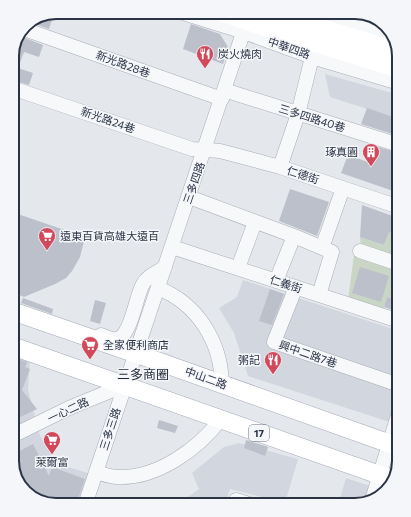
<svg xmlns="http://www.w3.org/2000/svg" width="411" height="517" viewBox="0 0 411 517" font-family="Commissioner,'Noto Sans TC',sans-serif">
<rect width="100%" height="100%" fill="#e4e7ec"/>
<path fill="#d2d6de" d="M325,74L399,95V119L330,97Z
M243,280L399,331V425L248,376L234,333L219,308L237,297Z
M12,355L30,360L28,389L40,436L58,464L91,474L81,505H54L19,485L12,461Z
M239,443L298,459L285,503L230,489L225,505H177L199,489L192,473L224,447Z
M346,478L385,491L379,498L355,505H338Z"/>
<path fill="#c9d6c5" d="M383,230L399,235V258L361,246L360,237L384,245L388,235Z
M354,255L397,269L393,281L399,283V295L397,300L387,297L383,310L348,300Z"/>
<path fill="#bbc0ca" d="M54,13L49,29L30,22Z
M191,24L220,34L228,47L223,64L183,49Z
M20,36L43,45L39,57L24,52L18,68L33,73L29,85L12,80V53Z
M367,108L399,119V136L361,124Z
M374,146L399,153V193L341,173L348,155L368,162Z
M290,189L329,202L317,236L279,221Z
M362,205L398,218L397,220L399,221V235L389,232L384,245L360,237Z
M12,212L85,237L80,257L72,271L66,278L55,284L24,297L12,292Z
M360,267L389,276L381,302L352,293Z
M270,289L284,294L272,325L259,321Z
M387,297L399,301V312L384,307Z
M23,298L53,309L52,314L21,303Z
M95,300L106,303L100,324L90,321Z
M12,357L27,362L25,367L30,369L22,390L37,409L12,421Z
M159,420L178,426L175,433L157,428Z
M246,440L268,447L265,456L244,448Z
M33,444L49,476L52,467L85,479L76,505H54L19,485L12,461V455Z"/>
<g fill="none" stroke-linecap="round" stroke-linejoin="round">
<defs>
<path id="minor" d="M180,12L244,32L312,57L399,83
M317,12L392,33
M24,29L222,99
M12,88L192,149L220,151L280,167L399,207
M224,90L399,145
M280,167L298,114L312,57
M189,197L294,236L332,252L319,295
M172,247L399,321
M322,248L343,188
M360,251L399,264
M238,268L255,222
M276,281L294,236
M296,287L274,342L399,385
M158,288C198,304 221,342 222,384
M101,335C105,336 111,340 116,339C131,338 136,295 143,284C147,276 158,272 165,267
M12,436L69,408L125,385
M96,472C103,474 110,477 117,477C157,479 198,449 221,419
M372,500L399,412
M85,505L250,12
M234,505L236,500L252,505"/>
<path id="major" d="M221,12L274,30L399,69
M268,12L398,51
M12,311L157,361L399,447
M12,346L394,480"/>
</defs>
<use href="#minor" stroke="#a9aeb7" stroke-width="15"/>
<use href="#major" stroke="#a3abb8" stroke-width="19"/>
<use href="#minor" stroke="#f7f8fa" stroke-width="14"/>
<use href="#major" stroke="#fff" stroke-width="18"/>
</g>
<defs>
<symbol id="restaurant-pin" viewBox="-11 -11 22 30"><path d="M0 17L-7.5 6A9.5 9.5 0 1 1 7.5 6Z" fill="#d1495b" stroke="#f4f6f9"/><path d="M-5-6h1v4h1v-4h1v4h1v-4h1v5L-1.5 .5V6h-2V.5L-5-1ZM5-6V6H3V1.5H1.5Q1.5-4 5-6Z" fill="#fff"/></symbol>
<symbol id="building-pin" viewBox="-11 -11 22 30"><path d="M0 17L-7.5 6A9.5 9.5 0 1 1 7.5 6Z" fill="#d1495b" stroke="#f4f6f9"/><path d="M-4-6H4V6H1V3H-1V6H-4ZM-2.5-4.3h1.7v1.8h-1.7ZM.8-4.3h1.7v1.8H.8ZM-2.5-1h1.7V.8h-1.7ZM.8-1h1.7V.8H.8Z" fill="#fff"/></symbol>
<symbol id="supermarket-pin" viewBox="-11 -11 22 30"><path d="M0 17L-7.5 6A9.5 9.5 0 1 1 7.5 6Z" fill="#d1495b" stroke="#f4f6f9"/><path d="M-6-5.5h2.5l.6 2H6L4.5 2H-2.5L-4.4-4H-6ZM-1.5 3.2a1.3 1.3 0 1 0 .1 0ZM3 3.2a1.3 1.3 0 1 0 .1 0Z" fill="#fff"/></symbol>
</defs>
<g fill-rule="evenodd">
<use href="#restaurant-pin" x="195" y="44" width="20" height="27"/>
<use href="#building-pin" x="361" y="142" width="20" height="27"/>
<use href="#supermarket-pin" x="37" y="226" width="20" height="27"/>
<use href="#supermarket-pin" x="80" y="335" width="20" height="27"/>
<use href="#restaurant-pin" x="263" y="350" width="20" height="27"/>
<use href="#supermarket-pin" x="42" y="430" width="20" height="27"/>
</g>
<g text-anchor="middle" stroke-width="3" stroke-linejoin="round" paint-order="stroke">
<rect fill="#f4f6f9" stroke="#676e7b" stroke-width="1" x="249" y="425" width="20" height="16" rx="3"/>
<g font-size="10" font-weight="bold" fill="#2b3445">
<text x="259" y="437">17</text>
</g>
<g font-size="11" fill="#2b3445" stroke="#f4f6f9">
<text transform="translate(289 48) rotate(19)" y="4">中華四路</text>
<text transform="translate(123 64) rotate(20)" y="4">新光路28巷</text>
<text transform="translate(312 118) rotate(17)" y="4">三多四路40巷</text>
<text transform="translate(108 120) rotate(19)" y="4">新光路24巷</text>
<text transform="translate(303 175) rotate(18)" y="4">仁德街</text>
<text transform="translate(194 183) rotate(-71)" y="4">三多四路</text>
<text transform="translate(286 284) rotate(18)" y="4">仁義街</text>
<text transform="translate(308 354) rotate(19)" y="4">興中二路7巷</text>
<text transform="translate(206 378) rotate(20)" y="4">中山二路</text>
<text transform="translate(68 410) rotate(-25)" y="4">一心二路</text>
<text transform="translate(110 429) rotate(-72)" y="4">三多三路</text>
</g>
<g font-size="11" fill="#2b3445" stroke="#f4f6f9" text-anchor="start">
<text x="218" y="58">炭火燒肉</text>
<text x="358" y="156" text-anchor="end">琢真園</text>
<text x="60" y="240">遠東百貨高雄大遠百</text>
<text x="103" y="349">全家便利商店</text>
<text x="260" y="364" text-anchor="end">粥記</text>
<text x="52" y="466" text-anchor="middle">萊爾富</text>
</g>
<g font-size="13" fill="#1d2536" stroke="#f4f6f9">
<text x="143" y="379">三多商圈</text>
</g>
</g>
<path d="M0 0H411V517H0ZM56 19H355A37 37 0 0 1 392 56V461A37 37 0 0 1 355 498H56A37 37 0 0 1 19 461V56A37 37 0 0 1 56 19Z" fill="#f4f6f9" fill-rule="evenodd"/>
<path fill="none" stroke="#2b3445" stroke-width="2" d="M56 19H355A37 37 0 0 1 392 56V461A37 37 0 0 1 355 498H56A37 37 0 0 1 19 461V56A37 37 0 0 1 56 19Z"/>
</svg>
